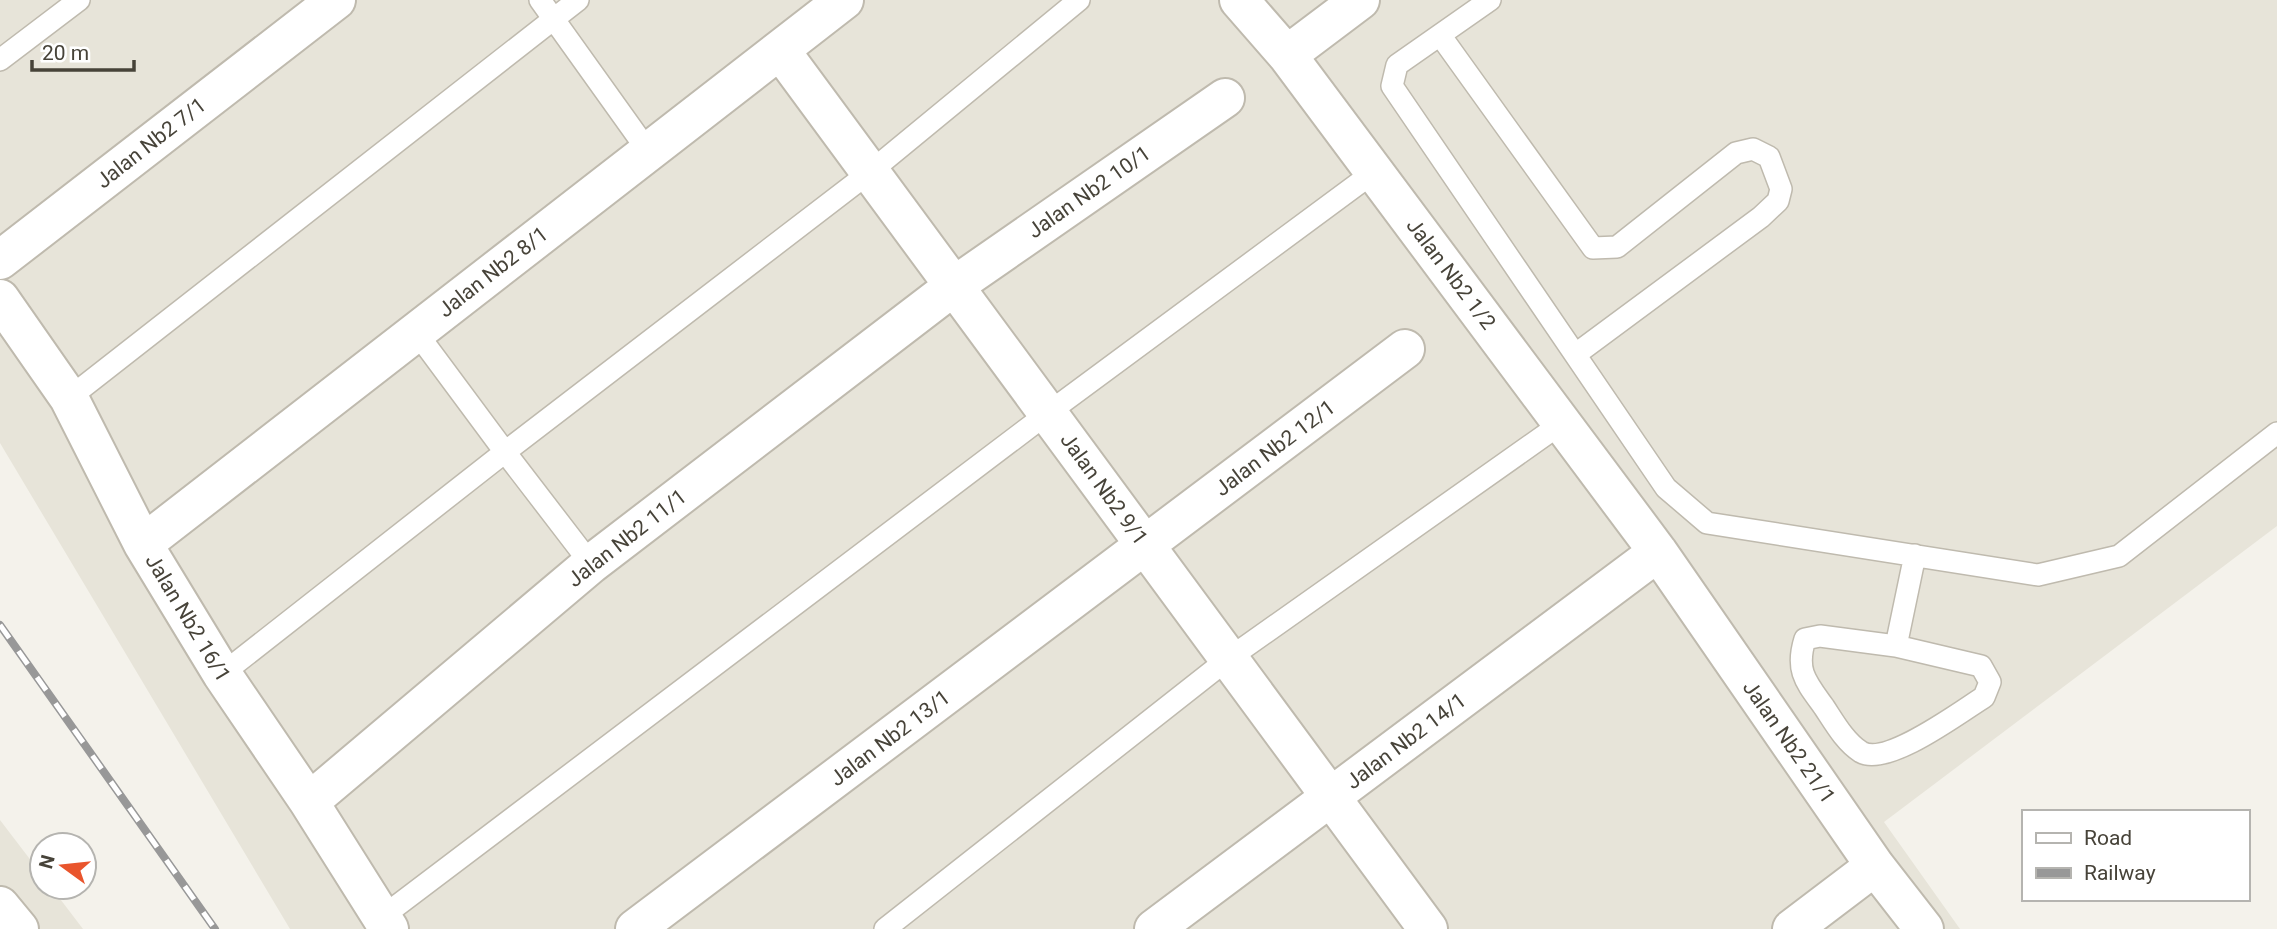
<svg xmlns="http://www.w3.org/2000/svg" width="2277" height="929" viewBox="0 0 2277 929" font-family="Roboto,sans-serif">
<rect width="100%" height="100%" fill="#f4f2eb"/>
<path fill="#e7e4d9" d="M0,0H2277V526L1884,822L1960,929H290L0,443Z
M0,820L42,875V887H51L83,929H0Z"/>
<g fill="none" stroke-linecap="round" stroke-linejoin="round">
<defs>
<path id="service" d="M540,0L648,151
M1490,0L1397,65L1392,86L1666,488L1707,523L2038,575L2119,556L2277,433
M1440,35L1593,248L1617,247L1736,153L1753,149L1769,157L1781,189L1778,201L1761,217L1576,354
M0,60L79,0
M416,332L505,452L591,564
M69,398L578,0
M1820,636L1896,646L1981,666L1990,682L1984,697C1960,712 1887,767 1861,752C1845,742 1834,722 1824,707C1806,682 1795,671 1805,639Z
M1896,646L1915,555
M222,674L505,452L870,172L1079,0
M382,917L1048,413L1374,172
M885,929L1228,659L1562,423"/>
<path id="minor" d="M1239,0L1287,55L1658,552L1875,866L1924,929
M780,50L1428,929
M1287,55L1360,0
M0,260L336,0
M0,299L69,398L143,544L222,674L309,802L389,929
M143,544L844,0
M309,802L591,564L954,286L1225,98
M0,906L19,929
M635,929L1405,349
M1154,929L1658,552
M1792,929L1875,866"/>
</defs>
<use href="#service" stroke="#bfbaae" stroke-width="24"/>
<use href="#minor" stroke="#bfbaae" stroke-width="42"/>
<use href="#service" stroke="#fff" stroke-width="21"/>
<use href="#minor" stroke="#fff" stroke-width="38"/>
<defs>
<path id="rail" d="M0,625L215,929"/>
</defs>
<use href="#rail" stroke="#989898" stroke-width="8"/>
<use href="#rail" stroke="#fff" stroke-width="5" stroke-dasharray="16" stroke-linecap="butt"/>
</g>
<g text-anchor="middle" stroke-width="7" stroke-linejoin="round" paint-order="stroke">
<g font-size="21" fill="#474339" stroke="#fff">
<text transform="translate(151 143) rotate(-38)" y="7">Jalan Nb2 7/1</text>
<text transform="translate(1089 192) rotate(-35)" y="7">Jalan Nb2 10/1</text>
<text transform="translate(493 272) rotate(-38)" y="7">Jalan Nb2 8/1</text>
<text transform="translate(1451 274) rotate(53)" y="7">Jalan Nb2 1/2</text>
<text transform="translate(1275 448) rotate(-37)" y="7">Jalan Nb2 12/1</text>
<text transform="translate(1104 489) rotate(54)" y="7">Jalan Nb2 9/1</text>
<text transform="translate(627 538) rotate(-38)" y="7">Jalan Nb2 11/1</text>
<text transform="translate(188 618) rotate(59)" y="7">Jalan Nb2 16/1</text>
<text transform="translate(890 738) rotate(-37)" y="7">Jalan Nb2 13/1</text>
<text transform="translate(1406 741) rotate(-37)" y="7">Jalan Nb2 14/1</text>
<text transform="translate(1789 742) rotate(55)" y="7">Jalan Nb2 21/1</text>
</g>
</g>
<rect x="2022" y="810" width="228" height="91" fill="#ffffff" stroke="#b5b4b0" stroke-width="2"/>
<rect x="2036" y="833" width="35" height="10" fill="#ffffff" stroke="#b5b4b0" stroke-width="2"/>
<text x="2084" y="845" font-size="21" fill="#474339">Road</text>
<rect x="2036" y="868" width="35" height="10" fill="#989898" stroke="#b5b4b0" stroke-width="2"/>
<text x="2084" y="880" font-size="21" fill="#474339">Railway</text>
<g transform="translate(63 866) rotate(285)"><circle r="33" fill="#ffffff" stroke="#b5b4b0" stroke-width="2"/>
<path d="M0-5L12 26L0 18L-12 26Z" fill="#e9552d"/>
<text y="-10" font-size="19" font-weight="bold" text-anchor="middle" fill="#474339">N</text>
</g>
<path d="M32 60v10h102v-10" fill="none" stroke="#474339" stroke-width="3.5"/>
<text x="42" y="60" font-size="21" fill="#474339" stroke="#ffffff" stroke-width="5" paint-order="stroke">20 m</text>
</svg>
